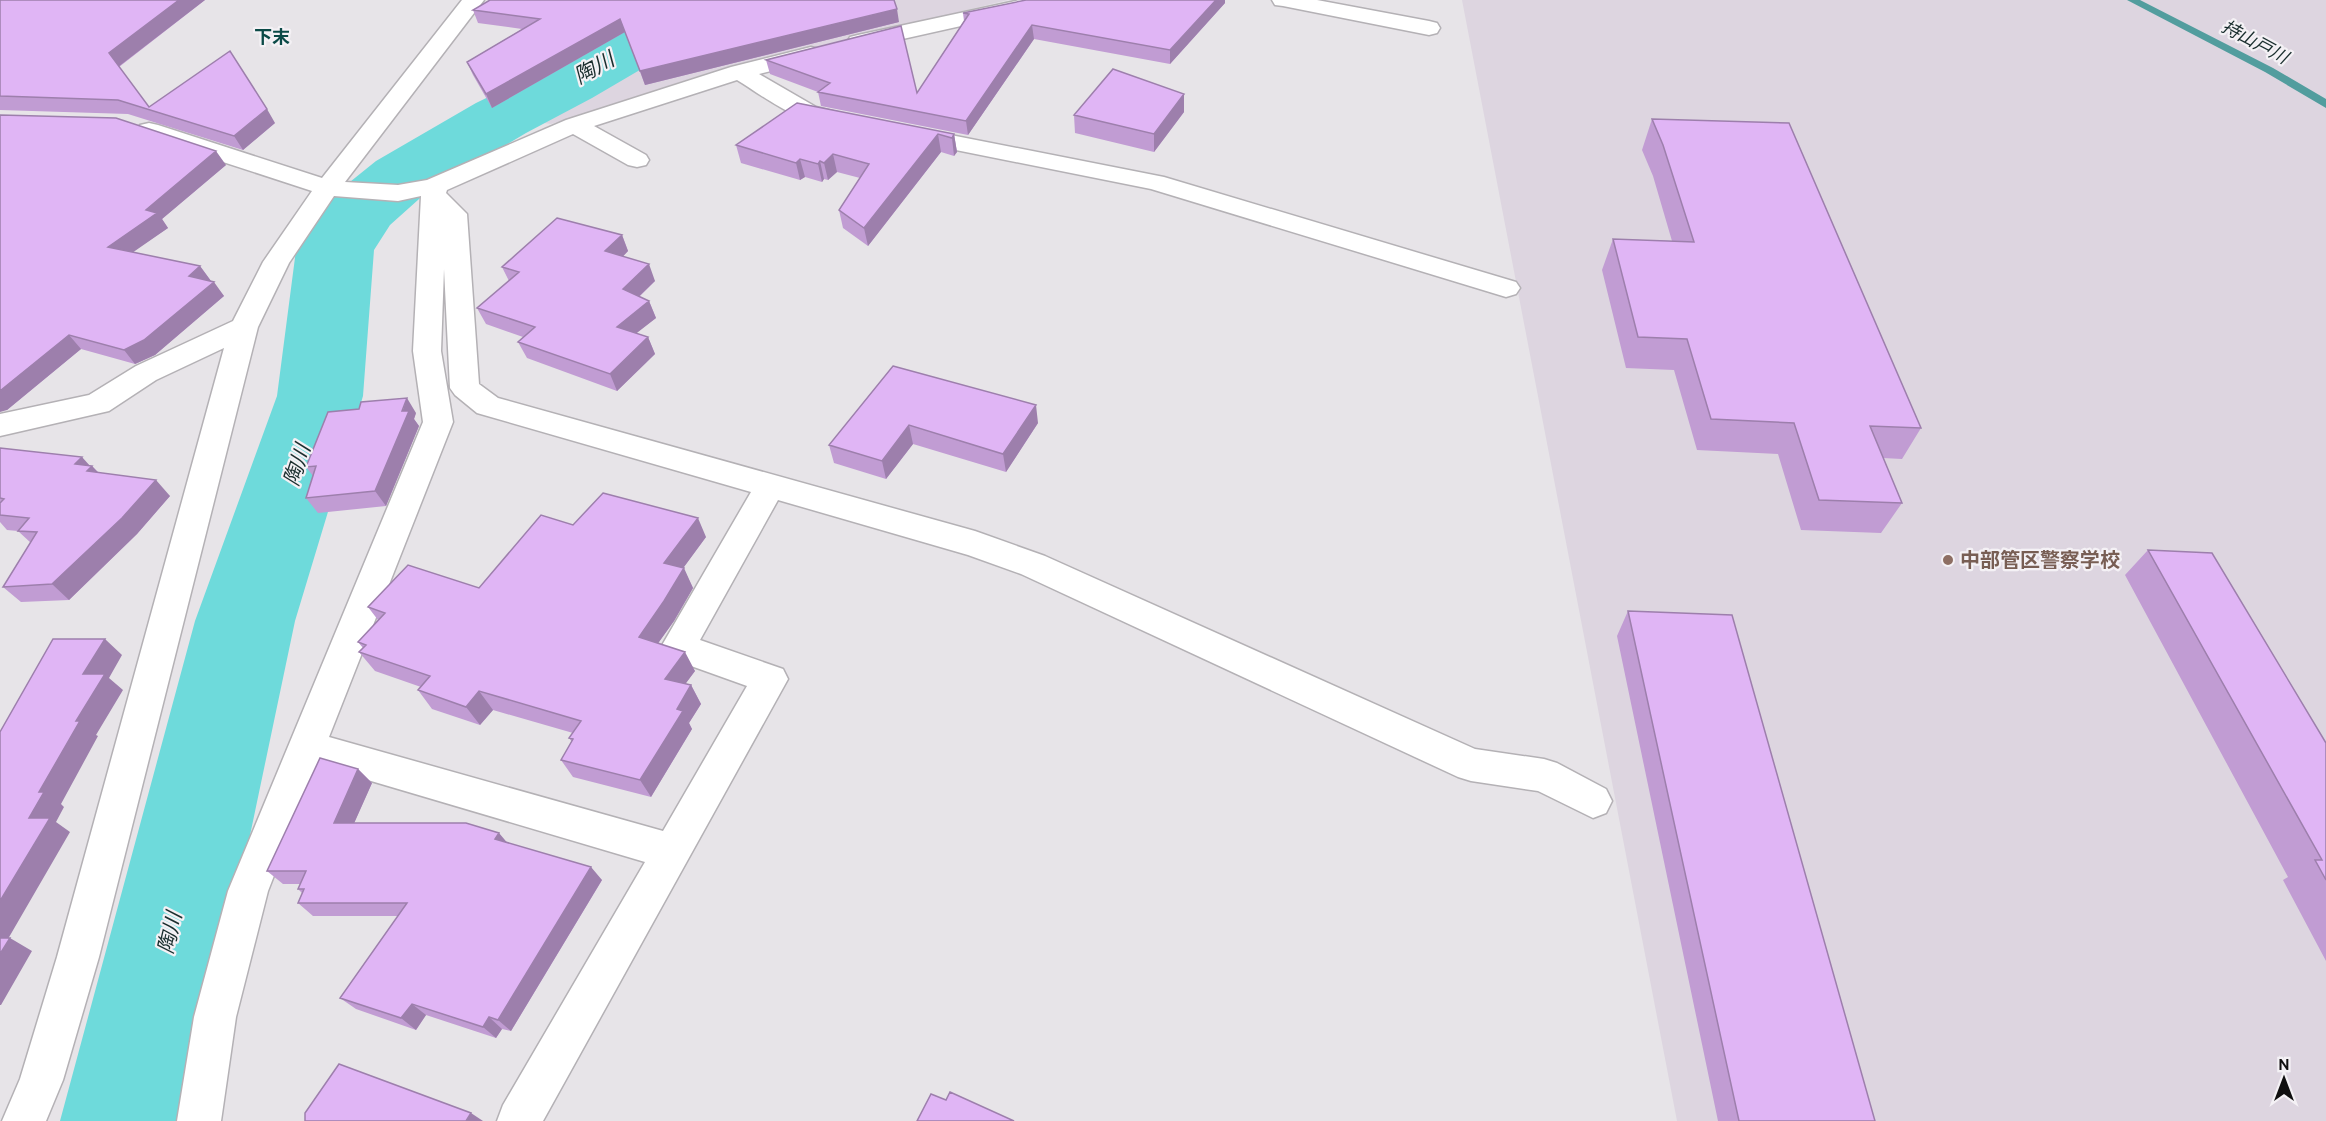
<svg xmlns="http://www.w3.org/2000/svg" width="2326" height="1121" viewBox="0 0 2326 1121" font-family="Cabin,'Noto Sans JP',sans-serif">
<rect width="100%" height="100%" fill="#e7e4e8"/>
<path fill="#ddd5e0" d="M724,0H1008L714,71L551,124L515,119Z
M1462,0H2326V1121H1677Z"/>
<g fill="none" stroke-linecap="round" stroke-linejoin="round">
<path fill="#529d9e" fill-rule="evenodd" d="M2127,0H2140L2273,68L2326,99V108L2265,72Z"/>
<path fill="#6edadb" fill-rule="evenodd" d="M669,0H746L737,13L592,98L526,133L428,191L390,225L374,250L363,396L295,621L190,1121H60L195,621L277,396L296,250L335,194L376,161L476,103L544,70Z"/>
<defs>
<path id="minor" d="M462,0H484L345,182L398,185L427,180L566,120L731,67L811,47L819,49L822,54L819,59L759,74L816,107L844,114L848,119L844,124C810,133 765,97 737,80L594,126L646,155L649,160L646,165L637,167L628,165L573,134L447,190L446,193L467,214L479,384L498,398L975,531L1045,556L1475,749L1544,759L1557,763L1606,789L1612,801L1606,813L1593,818L1538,791L1471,781L1458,777L1021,574L968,555L778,500L700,640L783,669L788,679L543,1121H497L503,1105L645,862L317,765L268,891L236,1017L221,1121H177L194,1017L228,891L423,422L413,351L421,196L398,201L334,196L289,263L258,327L99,957L63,1080L46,1121H2L20,1079L57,957L224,348L156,380L109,411L0,436V414L89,395L136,366L233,321L263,262L312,191L140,135L137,130L140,125L149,123L158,125L322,178ZM444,269L450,388L455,395L477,413L751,492L661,647L666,657L747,686L663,831L329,737L453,422L441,351Z
M1020,0H1061L1058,5L1050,6L858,49L850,47L847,42L850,37L858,35Z
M1272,0H1317L1429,21L1437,23L1440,28L1437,33L1429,35L1283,6L1275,5Z
M910,127L1164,177L1516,282L1520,288L1516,294L1506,297L1151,189L901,139L898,134L901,129Z"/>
</defs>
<use href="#minor" stroke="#b4b1b5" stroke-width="3"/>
<use href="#minor" fill="#fff" fill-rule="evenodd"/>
</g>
<path fill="#c19cd3" d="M0,0H205L119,67L149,107L275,123L243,150L128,114L0,110Z
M1026,0H1225V3L1170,64L1034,39L968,135L821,106L818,92L770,74L766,60L917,93L964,21L963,13Z
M473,10L899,22L645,85L625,32L492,108L473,75L467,62L522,29L478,23Z
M1184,94V112L1154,152L1075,133L1074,115Z
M797,103L954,134L957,152L954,156L941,152L868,246L843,228L839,210L860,178L837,172L828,180L824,179L822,182L805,177L800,180L741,163L736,145Z
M0,115L226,165L162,219L168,228L132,252L200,266L211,281L224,296L155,355L135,364L81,349L7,410Z
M1652,119L1921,428L1902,459L1883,458L1902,503L1881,533L1801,530L1778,454L1697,450L1674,370L1626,368L1602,270L1613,239L1672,241L1653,176L1642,150Z
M622,235L628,251L623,256L655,281L639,297L649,301L656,318L636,333L648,337L655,354L617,391L527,358L518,342L523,337L486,324L477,308L509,281L502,267Z
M893,366L1038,423L1006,472L913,444L886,479L834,463L829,445Z
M416,413L414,419L419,426L386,506L318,513L306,498L313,476L306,467Z
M0,448L92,466L98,472L170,496L137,534L69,600L21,602L3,587L31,543L18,531L7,530L0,522Z
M573,525L706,537L683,568L693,588L674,621L658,643L695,671L685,684L691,685L701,704L689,723L692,729L651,797L573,777L561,760L572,742L569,738L573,733L493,710L480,725L432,709L418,690L421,687L375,671L359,652L363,648L358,642L378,620L368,607L479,588Z
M2148,550L2326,743V961L2283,880L2288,877L2125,575Z
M1628,611L1875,1121H1718L1617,636Z
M358,769L372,783L354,823L507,842L602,880L511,1031L502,1029L496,1038L426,1015L416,1030L356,1009L340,998L398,916H313L298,903L302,893L298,889L301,884H283L267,871Z"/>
<path fill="#9d7fac" d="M179,0H205L118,67L109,53Z
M1216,0H1225V3L1170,64V50Z
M897,9L899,22L645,85L640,71Z
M620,19L625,32L492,108L486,94Z
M1032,25L1034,39L968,135L966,121Z
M1184,94V112L1154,152V134Z
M267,109L275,123L243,150L234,136Z
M938,134L941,152L868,246L864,228Z
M954,134L957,152L954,156L952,138Z
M216,151L226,165L162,219L168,228L119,262L108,247L146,210Z
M833,154L837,172L828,180L824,163Z
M800,159L805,177L800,180L796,163Z
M820,161L824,179L822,182L818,164Z
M622,235L628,251L612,268L605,251Z
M649,264L655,281L629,306L623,289Z
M200,266L211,281L189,276Z
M214,282L224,296L155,355L135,364L124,350Z
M649,301L656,318L624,343L617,327Z
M69,335L81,349L7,410L0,412V391Z
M648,337L655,354L617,391L610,374Z
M407,398L416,413L414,419L419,426L386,506L375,491Z
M1036,405L1038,423L1006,472L1003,454Z
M909,425L913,444L886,479L882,461Z
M82,457L91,467L92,466L107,482L75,464Z
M156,480L170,496L137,534L69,600L52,584Z
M698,518L706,537L673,582L664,563Z
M684,568L693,588L674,621L649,656L639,637Z
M105,639L122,655L109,678L123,690L96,735L98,736L61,804L64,807L56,822L70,832L1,951L0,950V901L29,818L39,792L76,721L83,674Z
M685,652L695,671L675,698L665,679Z
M691,685L701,704L689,723L692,729L651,797L640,780L677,709Z
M479,691L493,710L480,725L466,707Z
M358,769L372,783L348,837L334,823Z
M499,833L510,846L495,839Z
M591,867L602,880L511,1031L498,1020Z
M10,938L32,951L1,1005H0V954Z
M412,1004L426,1015L416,1030L401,1018Z
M489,1017L502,1029L496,1038L483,1027Z
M471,1113L483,1121H466Z"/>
<path fill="#e0b5f5" stroke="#9d7fac" stroke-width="1.5" d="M0,0H179L109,53L149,107L230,51L267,109L234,136L118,100L0,96Z
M490,0H894L897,9L640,71L620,19L486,94L467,62L540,19L473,10Z
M1026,0H1216L1170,50L1032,25L966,121L818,92L830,83L766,60L901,26L917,93L969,14L963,13Z
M1113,69L1184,94L1154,134L1074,115Z
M797,103L954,134L952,138L938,134L864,228L839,210L869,164L833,154L824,163L820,161L818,164L800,159L796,163L736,145Z
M0,115L116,118L216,151L146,210L157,213L108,247L200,266L189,276L214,282L144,340L124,350L69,335L0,391Z
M1652,119L1789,123L1921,428L1870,426L1902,503L1819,500L1794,423L1711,419L1687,339L1638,337L1613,239L1694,242L1663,145Z
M557,218L622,235L605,251L649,264L623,289L649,301L617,327L648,337L610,374L518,342L535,327L477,308L519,272L502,267Z
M893,366L1036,405L1003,454L909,425L882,461L829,445Z
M407,398L402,411H409L375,491L306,498L316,466L306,467L328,412L359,409L361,402Z
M0,448L82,457L75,464L92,466L87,471L156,480L122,518L52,584L3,587L37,532L18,531L29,518L0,515V503L4,499L0,498Z
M603,493L698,518L664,563L684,568L664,601L639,637L685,652L665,679L691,685L677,709L683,711L640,780L561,760L573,739L569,738L581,721L479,691L466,707L418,690L430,676L359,652L366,645L358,642L385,613L368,607L408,565L479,588L541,515L573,525Z
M2148,550L2212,553L2326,743V880L2315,860H2322Z
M1628,611L1732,615L1875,1121H1739Z
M53,639H105L83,674H105L76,721H80L39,792H44L29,818H50L0,901V732Z
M320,758L358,769L334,823H466L499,833L495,839L591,867L498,1020L489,1017L483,1027L412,1004L401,1018L340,998L407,903H298L304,889H298L306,871H267Z
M0,938H10L0,954Z
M339,1064L471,1113L466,1121H305V1113Z
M950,1092L1014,1121H917L931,1094L946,1100Z"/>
<circle fill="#8d6e63" stroke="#f4f1f5" stroke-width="2" cx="1948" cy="560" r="6"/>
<g text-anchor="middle" stroke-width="4.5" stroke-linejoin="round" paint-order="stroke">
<g font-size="18" font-weight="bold" fill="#0b4a47" stroke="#f4f1f5">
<text x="272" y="43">下末</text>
</g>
<g font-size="18" font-style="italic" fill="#1a2e2e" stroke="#f4f1f5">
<text transform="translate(2255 42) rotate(28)" y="6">持山戸川</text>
</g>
<g font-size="20" font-weight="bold" fill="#785e54" stroke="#f4f1f5" text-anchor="start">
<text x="1960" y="567">中部管区警察学校</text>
</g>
<g font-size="21" font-style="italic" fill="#1a2e2e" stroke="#f4f1f5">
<text transform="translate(594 68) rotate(-29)" y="7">陶川</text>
<text transform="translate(297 465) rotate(-72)" y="7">陶川</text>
<text transform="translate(170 933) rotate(-77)" y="7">陶川</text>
</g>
</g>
<g transform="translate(2284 1079)" stroke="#f4f1f5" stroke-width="4.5" paint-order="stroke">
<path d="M0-4.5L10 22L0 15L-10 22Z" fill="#100f10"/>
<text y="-9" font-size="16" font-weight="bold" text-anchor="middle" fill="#100f10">N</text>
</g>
</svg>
